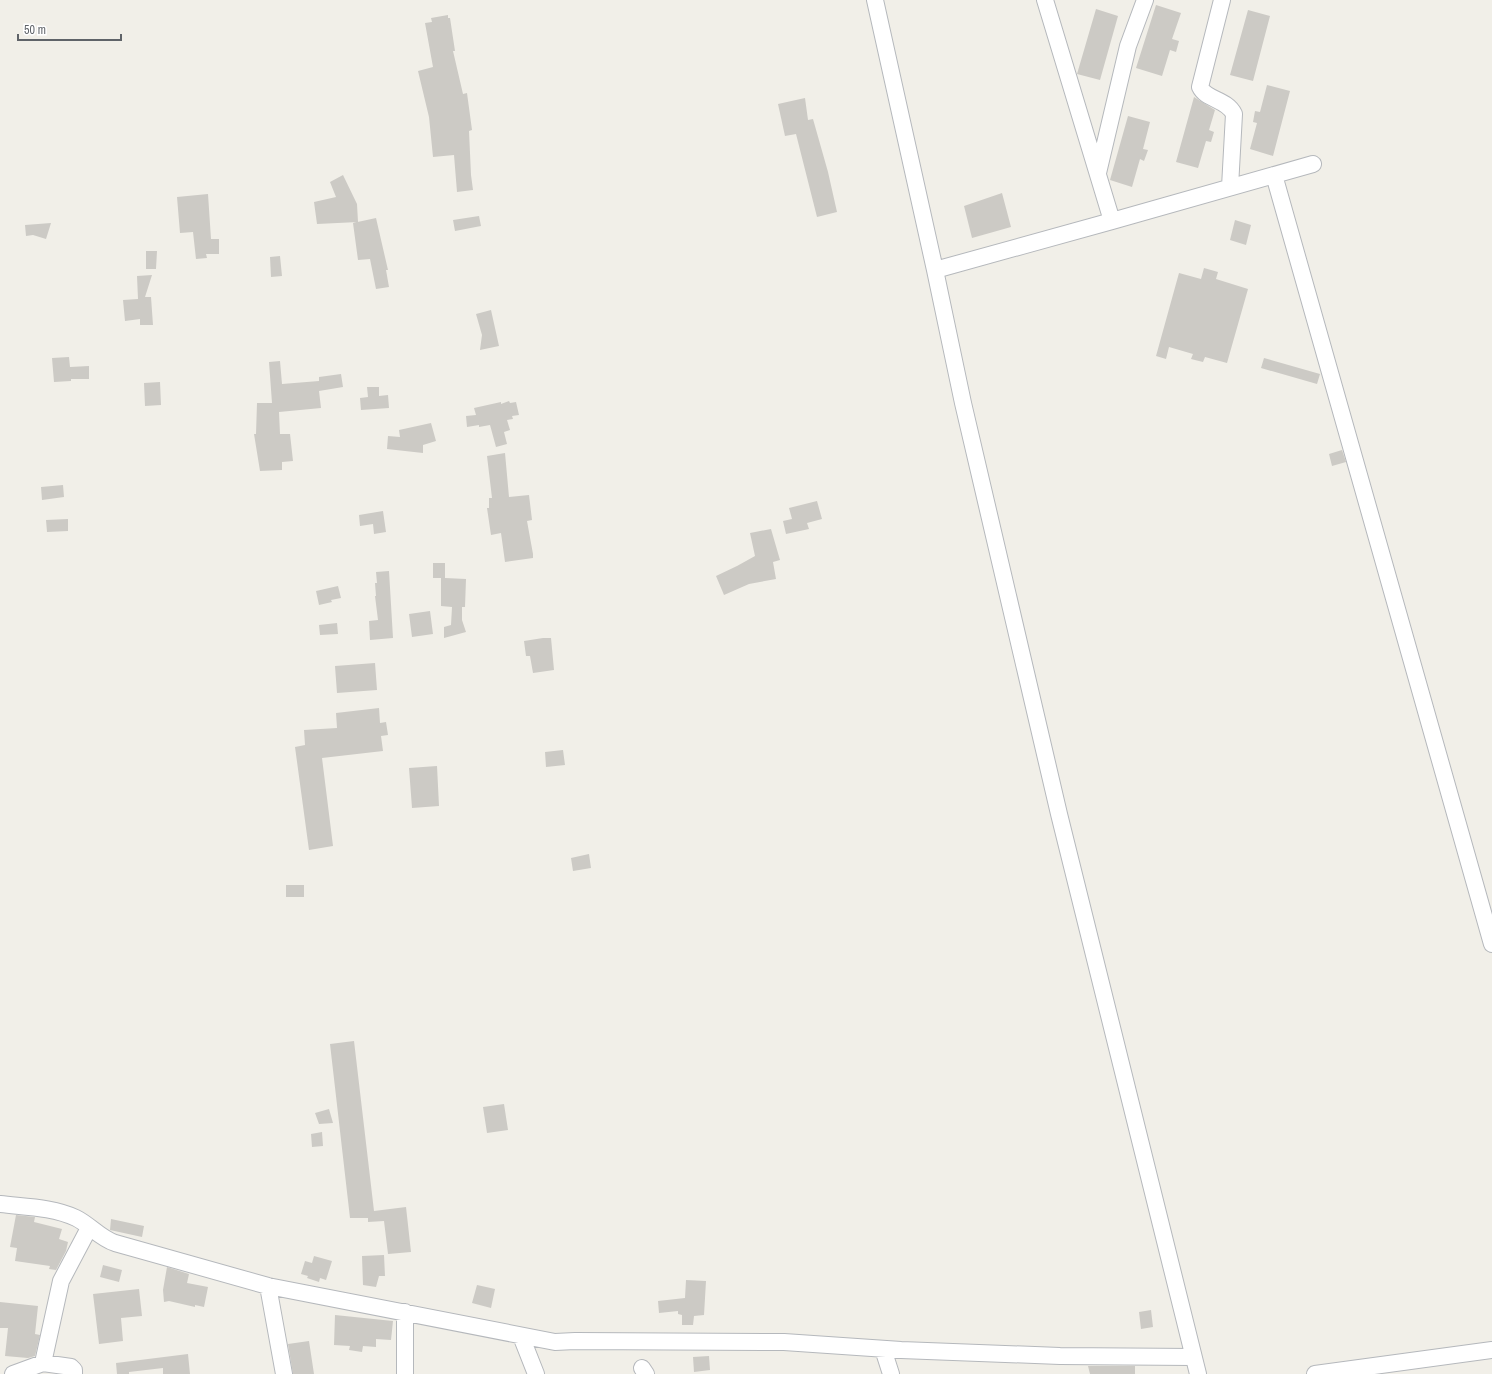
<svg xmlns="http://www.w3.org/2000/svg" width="1492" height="1374" viewBox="0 0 1492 1374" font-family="'Archivo Narrow',sans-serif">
<rect width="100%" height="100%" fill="#f1efe8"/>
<path fill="#cccac5" d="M1156,5L1181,13L1172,39L1179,41L1176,52L1170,50L1162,76L1136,68Z
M1096,9L1118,16L1100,80L1077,74Z
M1248,10L1270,16L1253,81L1230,75Z
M448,15V18H450L455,51H453L463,94L467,93L472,130L469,131L471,175L473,190L457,192L454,155L433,157L429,117L418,71L433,67L425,23L432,22L431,18Z
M1267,85L1290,91L1273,156L1250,149L1257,123L1253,122L1255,111L1260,112Z
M1194,97L1215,110L1209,130L1214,132L1211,142L1206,141L1198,168L1176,162Z
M805,98L808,120L813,119L828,172L837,212L817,217L796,134L785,136L778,104Z
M1128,116L1150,122L1143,149L1148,150L1144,161L1140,159L1132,187L1110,180Z
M343,175L357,204L358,222L317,224L314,202L336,197L330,182Z
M1002,193L1011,227L972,238L964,206Z
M208,194L211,239H219V254H206L207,258L196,259L193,232L180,233L177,197Z
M479,216L481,226L455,231L453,220Z
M376,218L388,270H386L389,287L376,289L370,259L358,260L353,223Z
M1235,220L1251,225L1246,245L1230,240Z
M51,223L46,239L33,235L26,236L25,225Z
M146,251H157L156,269H146Z
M280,256L282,276L271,277L270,257Z
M1204,268L1218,272L1216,279L1248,289L1227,363L1205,357L1203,362L1191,359L1193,354L1169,347L1166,359L1156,356L1179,273L1201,279Z
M152,275L145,297H151L153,325H140V319L125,321L123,300L138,299L137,276Z
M491,310L499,346L480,350L482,335L476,314Z
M69,357L70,367L89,366V379H71V381L54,382L52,358Z
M1264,358L1320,374L1317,384L1261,368Z
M280,361L282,384L319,381V377L341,374L343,387L319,391L321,408L279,412L280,434H290L293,461L282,462V470L260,471L254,434H256L257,403H272L269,362Z
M160,382L161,405L145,406L144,383Z
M367,387H379V396L388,395L389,408L361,410L360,398L368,397Z
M509,401L510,403L516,402L519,415L512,416L513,419L507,420L510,430L504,432L507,444L496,447L490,425L479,427V425L467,427L466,416L476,415L474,408L501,402V404Z
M431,423L436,441L423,445V453L387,449L388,436L400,437L399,430Z
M1342,450L1346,462L1332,466L1329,454Z
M505,453L509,497L529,495L532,520L527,521L533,554V558L505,562L501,533L491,535L487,508H489V498H492L487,456Z
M63,485L64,497L42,500L41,487Z
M817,501L822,519L807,523L809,529L786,534L783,521L792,519L789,508Z
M383,511L386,532L374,534L373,524L360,526L359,515Z
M68,519V531L47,532L46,520Z
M771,529L780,560L773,562L776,579L749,584L724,595L716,576L737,566L755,556L750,533Z
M433,563H445V578L466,579L465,607H462V620L466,632L444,638V627L451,625L452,607L441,606V578H433Z
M389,571L393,638L370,640L369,621L378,620L375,596H376L375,583H377L376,572Z
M338,586L341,598L331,600L332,602L319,605L316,591Z
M430,611L433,634L412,637L409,614Z
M337,623L338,634L320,635L319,625Z
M543,638H551L554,670L533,673L530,656H526L524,641Z
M375,663L377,690L337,693L335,666Z
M379,708L380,723L386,722L388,735L381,736L383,751L322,758L333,846L309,850L295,747L305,745L304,730L337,728L336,713Z
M563,750L565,765L546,767L545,752Z
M437,766L439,806L412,808L409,768Z
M589,854L591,868L573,871L571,858Z
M286,885H304V897H286Z
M354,1041L374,1211L406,1207L411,1252L388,1254L384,1221L368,1222V1218H350L330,1044Z
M504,1104L508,1130L487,1133L483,1107Z
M329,1109L333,1123L319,1124L315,1113Z
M322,1132L323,1146L312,1147L311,1134Z
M16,1215L35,1217L34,1222L62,1229L59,1239L68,1242L66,1251L56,1270L49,1269L50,1266L15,1261L17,1248L10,1247Z
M111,1219L144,1226L142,1237L110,1230Z
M384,1255L385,1276H379L376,1287L363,1285L362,1256Z
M314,1256L332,1261L326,1280L320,1278L319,1282L307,1278L308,1276L301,1274L305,1261L312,1263Z
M103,1265L122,1270L119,1282L100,1277Z
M167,1267L189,1274L187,1283L208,1287L204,1307L195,1305V1307L169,1301L164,1302L163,1290Z
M686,1280L706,1281L704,1315L694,1316L693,1325H682V1315L678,1314V1311L659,1313L658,1301L685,1298Z
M477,1285L495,1289L491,1308L472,1303Z
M139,1289L142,1316L121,1318L123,1341L99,1344L93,1294Z
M0,1302L38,1306L35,1334L40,1335L35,1356L28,1358L5,1356L8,1328H0Z
M1151,1310L1153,1327L1141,1329L1139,1312Z
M335,1315L393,1321L391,1340L376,1339V1347L363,1346L362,1352L349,1350L350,1346L334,1345Z
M309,1341L314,1374H293L288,1344Z
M188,1354L190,1374H163V1368L129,1372V1374H117L116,1363Z
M709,1356L710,1370L694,1372L693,1357Z
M1088,1366H1135V1374H1090Z"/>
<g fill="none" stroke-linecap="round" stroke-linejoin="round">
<defs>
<path id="street" d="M875,0L935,270L963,403L1059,814L1198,1374
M1045,0L1112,221
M1222,0L1200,87C1206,100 1227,99 1234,114L1230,187
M1098,173L1128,46L1145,0
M1274,175L1492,944
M935,270L1112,221L1313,164
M0,1204C25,1207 53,1207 76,1218C90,1225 100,1238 115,1243L268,1286L555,1342L575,1341L784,1342L901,1350L1060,1356L1193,1357
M268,1286L284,1374
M405,1312V1374
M521,1336L536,1374
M883,1349L891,1374
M43,1363L61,1281L89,1228
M642,1368L646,1374
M13,1374L43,1363L71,1367L74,1370V1374
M1315,1374L1492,1350"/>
</defs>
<use href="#street" stroke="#b5b8bc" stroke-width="18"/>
<use href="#street" stroke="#fff" stroke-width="16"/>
</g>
<path d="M18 34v6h103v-6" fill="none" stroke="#5f6368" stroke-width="2"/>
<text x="24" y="34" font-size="12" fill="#5f6368" stroke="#ffffff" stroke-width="3" paint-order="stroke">50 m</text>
</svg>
